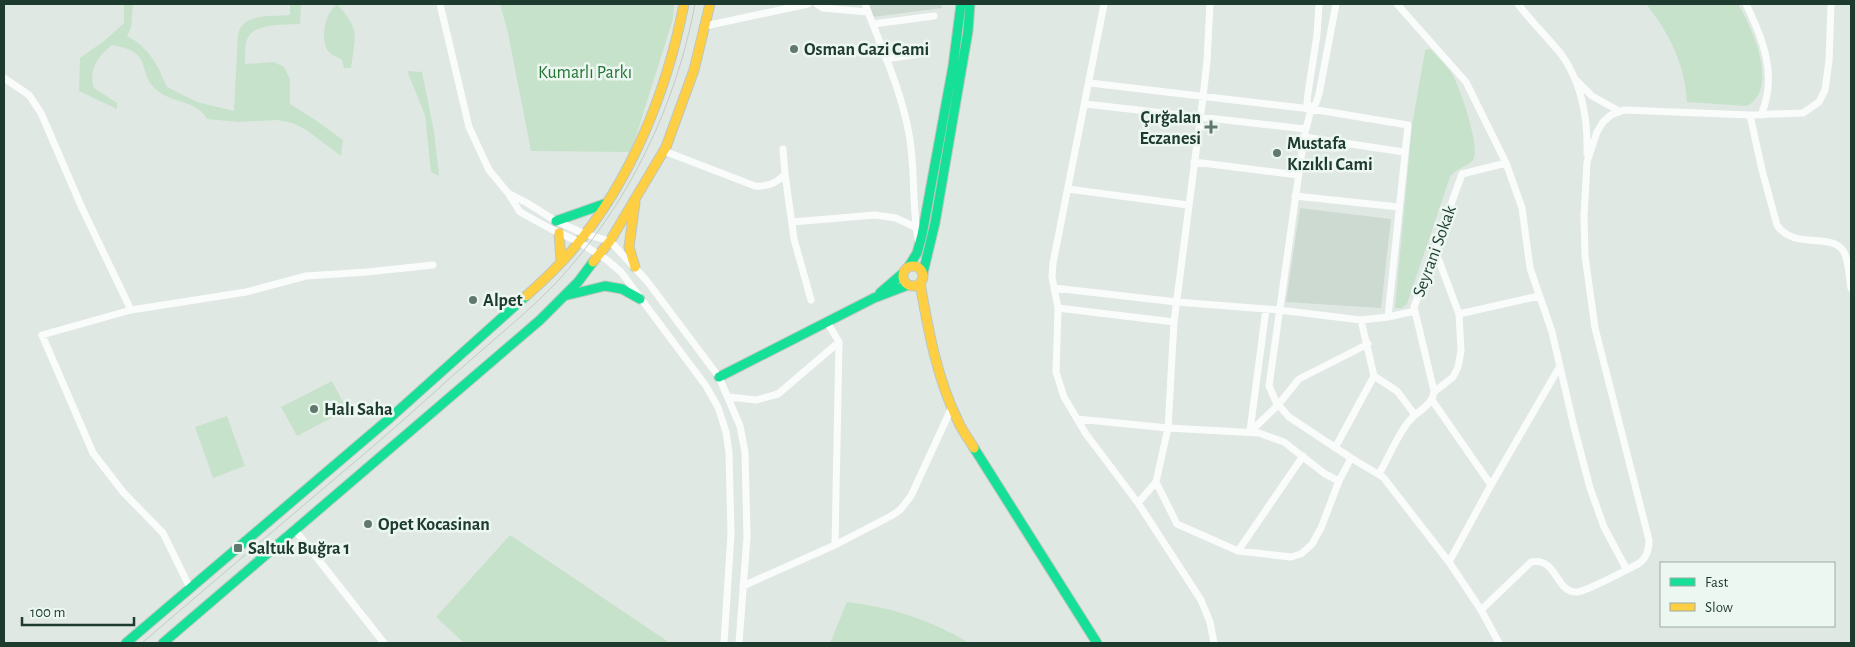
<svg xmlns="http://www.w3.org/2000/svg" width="1855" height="647" viewBox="0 0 1855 647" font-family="'Alegreya Sans',sans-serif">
<rect width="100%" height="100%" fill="#e0e8e3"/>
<path fill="#cddad2" d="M869,4H941L942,8L873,17Z
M1300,208L1391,219L1381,308L1286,302Z"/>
<path fill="#c7e2cb" d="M124,4H133L131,28L127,36C149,47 158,66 167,87L197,102L234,111L238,35C242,12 273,17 290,15V4H301L300,24C284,25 250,22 246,43C245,49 245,57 245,64L274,62L284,67L290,79V104L314,119L343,140L341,156L305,129L292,123L277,120L239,122L207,119C197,100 174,104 158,91C135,73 156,52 112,45C98,56 88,70 94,88L117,103V109L79,91L80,58L104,41L124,23Z
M337,4C361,30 355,36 351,68H344L342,60C338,57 332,56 329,52C319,41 325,12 337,4Z
M500,4H674L673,19L631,152L531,151L508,33Z
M1646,4H1738C1752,28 1780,87 1747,106L1687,102C1685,65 1669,32 1646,4Z
M1427,49H1430C1437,56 1445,64 1451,72C1460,86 1479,143 1474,158C1471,166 1457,167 1450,177L1407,304L1402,308H1395L1412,125L1425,51Z
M407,71L422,72L434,132L439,176L431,172L425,115Z
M332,381L347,410L297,436L281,407Z
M227,416L245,466L213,478L195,427Z
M510,535L670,643H464L436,617Z
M847,602C891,607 931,620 969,643H830Z"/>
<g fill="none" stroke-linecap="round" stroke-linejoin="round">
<defs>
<path id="fast" d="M556,221L607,203
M909,266L917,253L922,235L953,66L961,4
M923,273L935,223L968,31L970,4
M880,293L902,274
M564,296L605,286L622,289L640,299
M719,377L874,298L908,285
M974,448L1097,643
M126,643L390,418L526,296
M163,643L540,320L578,282L593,262"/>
<path id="slow" d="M635,203L629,247L635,267
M559,233L561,261
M593,262L610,241L666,147L694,70L710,4
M903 276a10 10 0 1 1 20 0a10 10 0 1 1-20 0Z
M920,283C928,329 937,379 958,421C962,431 969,439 974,448
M526,296C543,281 560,265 574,248C632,179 667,91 684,4"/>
</defs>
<use href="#fast" stroke="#bcc7c1" stroke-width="11"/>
<use href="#slow" stroke="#bcc7c1" stroke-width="11"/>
<path stroke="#fafcfb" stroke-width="7" d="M440,4L469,127L489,170L508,193L520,212L551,229L579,242L607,260L621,272L706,386L718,407L726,432L729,452L731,534L724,643
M817,4L823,8L868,12
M865,4C881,47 901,89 909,134C916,171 911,208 919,244
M1104,4L1053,263L1052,277L1058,308L1056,372L1064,397L1086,434L1138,503L1201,600L1210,622L1214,643
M1336,4L1319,94L1316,103L1311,109L1304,137L1269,386L1276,402L1289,417L1351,458L1383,477L1449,562L1481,610L1499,643
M1397,4L1466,82L1506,163L1522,208L1530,268L1552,332L1574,427L1590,488L1604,527L1627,570
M1518,4C1531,21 1547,37 1561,54C1582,83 1588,119 1587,154
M1746,4C1763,39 1778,76 1761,115
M873,24L934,16
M705,26L808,4
M886,59L925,53
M4,78L29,95L41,113L82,208L131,310
M1577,81L1592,96L1619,111
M1090,83L1311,109L1408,125L1388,317
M1085,104L1306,129
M1311,109L1307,103L1308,93L1317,35L1319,4
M1750,115L1762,170L1777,225C1794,251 1832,231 1844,252C1849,262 1849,277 1851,288
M1304,137L1404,152
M664,151L755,186C767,187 777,183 785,174L783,149
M1194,162L1298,175
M785,174L794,239L811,300
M1068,189L1188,205
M510,194L527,203L556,221L585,234L610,241L647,281L719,377L740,426L745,452L747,537L739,643
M1295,196L1399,207
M792,222L875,215L896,218L915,227
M1054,288L1177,302L1279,310L1361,320L1388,317L1415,311
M1058,308L1174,322
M1459,314L1539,296
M827,322L839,342L835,545
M1374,376L1397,391L1415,415
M1434,392L1453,377L1458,367L1461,351L1459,314L1435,250
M729,397L756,400L778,394L839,342
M1432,400L1491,485
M1077,419L1168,428L1259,433L1284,442L1325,474L1339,481L1351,458
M1250,431L1266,309
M1250,432L1278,405L1299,379L1368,344
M1335,448L1374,376L1361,320
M1379,474C1389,457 1397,435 1410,420C1419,410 1433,405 1434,391L1414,307L1462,174L1506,163
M1156,482L1177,524L1238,551L1291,557L1301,554L1312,544L1321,528L1339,481
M1138,503L1156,482L1168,428L1174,322L1203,97L1207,61L1210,4
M295,530L384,643
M1238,551L1303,456
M1449,562L1491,485L1560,366
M743,586L835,545L891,516L900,510L911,496L952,407
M190,588L163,533L123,492L93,453L42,335L131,310L246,292L306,276L367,272L433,265
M1481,610L1531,562C1558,557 1555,593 1577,592C1588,591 1626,570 1638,564C1646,559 1649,549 1649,540L1595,328L1585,256L1584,216L1587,162L1597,132L1603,122L1611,115L1624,110L1750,115L1803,113L1819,102L1825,90L1829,61L1831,4"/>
<use href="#fast" stroke="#16e098" stroke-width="9"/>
<use href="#slow" stroke="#ffcf43" stroke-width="9"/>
<path stroke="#c5cac8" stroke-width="1" d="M142,643C220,576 298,510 377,443C412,413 446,381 481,351C506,329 532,308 555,284C627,207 676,107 695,4"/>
</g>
<g fill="#61786d" stroke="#edf7f1" stroke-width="2">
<circle cx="794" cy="49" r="5"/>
<path d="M1208.5 119.5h5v5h5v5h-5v5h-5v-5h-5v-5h5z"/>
<circle cx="1277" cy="153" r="5"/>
<circle cx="473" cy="300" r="5"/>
<circle cx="314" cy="409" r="5"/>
<circle cx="368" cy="524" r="5"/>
<rect x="233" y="543" width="10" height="10" rx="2.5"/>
</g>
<g text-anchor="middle" stroke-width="5" stroke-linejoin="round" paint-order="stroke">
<g font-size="18" font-weight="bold" fill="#1d3b2e" stroke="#edf7f1" text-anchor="start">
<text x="804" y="55">Osman Gazi Cami</text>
<text x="1201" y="123" text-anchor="end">Çırğalan<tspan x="1201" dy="21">Eczanesi</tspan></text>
<text x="1287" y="149">Mustafa<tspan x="1287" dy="21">Kızıklı Cami</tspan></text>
<text x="483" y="306">Alpet</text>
<text x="324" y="415">Halı Saha</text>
<text x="378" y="530">Opet Kocasinan</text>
<text x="248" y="554">Saltuk Buğra 1</text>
</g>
<g font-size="18" fill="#247535" stroke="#edf7f1">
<text x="585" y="78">Kumarlı Parkı</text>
</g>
<g font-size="18" fill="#1d3b2e" stroke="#edf7f1">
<text transform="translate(1434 251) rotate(-70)" y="6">Seyrani Sokak</text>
</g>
</g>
<rect width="1855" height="647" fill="none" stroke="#1d3b2e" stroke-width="10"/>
<rect x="1660" y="562" width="175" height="65" fill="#edf7f1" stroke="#9aaca3"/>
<rect x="1670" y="578" width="25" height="8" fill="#16e098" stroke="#9aaca3"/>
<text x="1705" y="587" font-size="15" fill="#1d3b2e">Fast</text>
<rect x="1670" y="603" width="25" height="8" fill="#ffcf43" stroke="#9aaca3"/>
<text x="1705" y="612" font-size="15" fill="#1d3b2e">Slow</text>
<path d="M22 617v8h112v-8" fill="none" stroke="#1d3b2e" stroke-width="2.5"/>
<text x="30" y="617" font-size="15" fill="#1d3b2e" stroke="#edf7f1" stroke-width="4" paint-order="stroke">100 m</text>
</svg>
